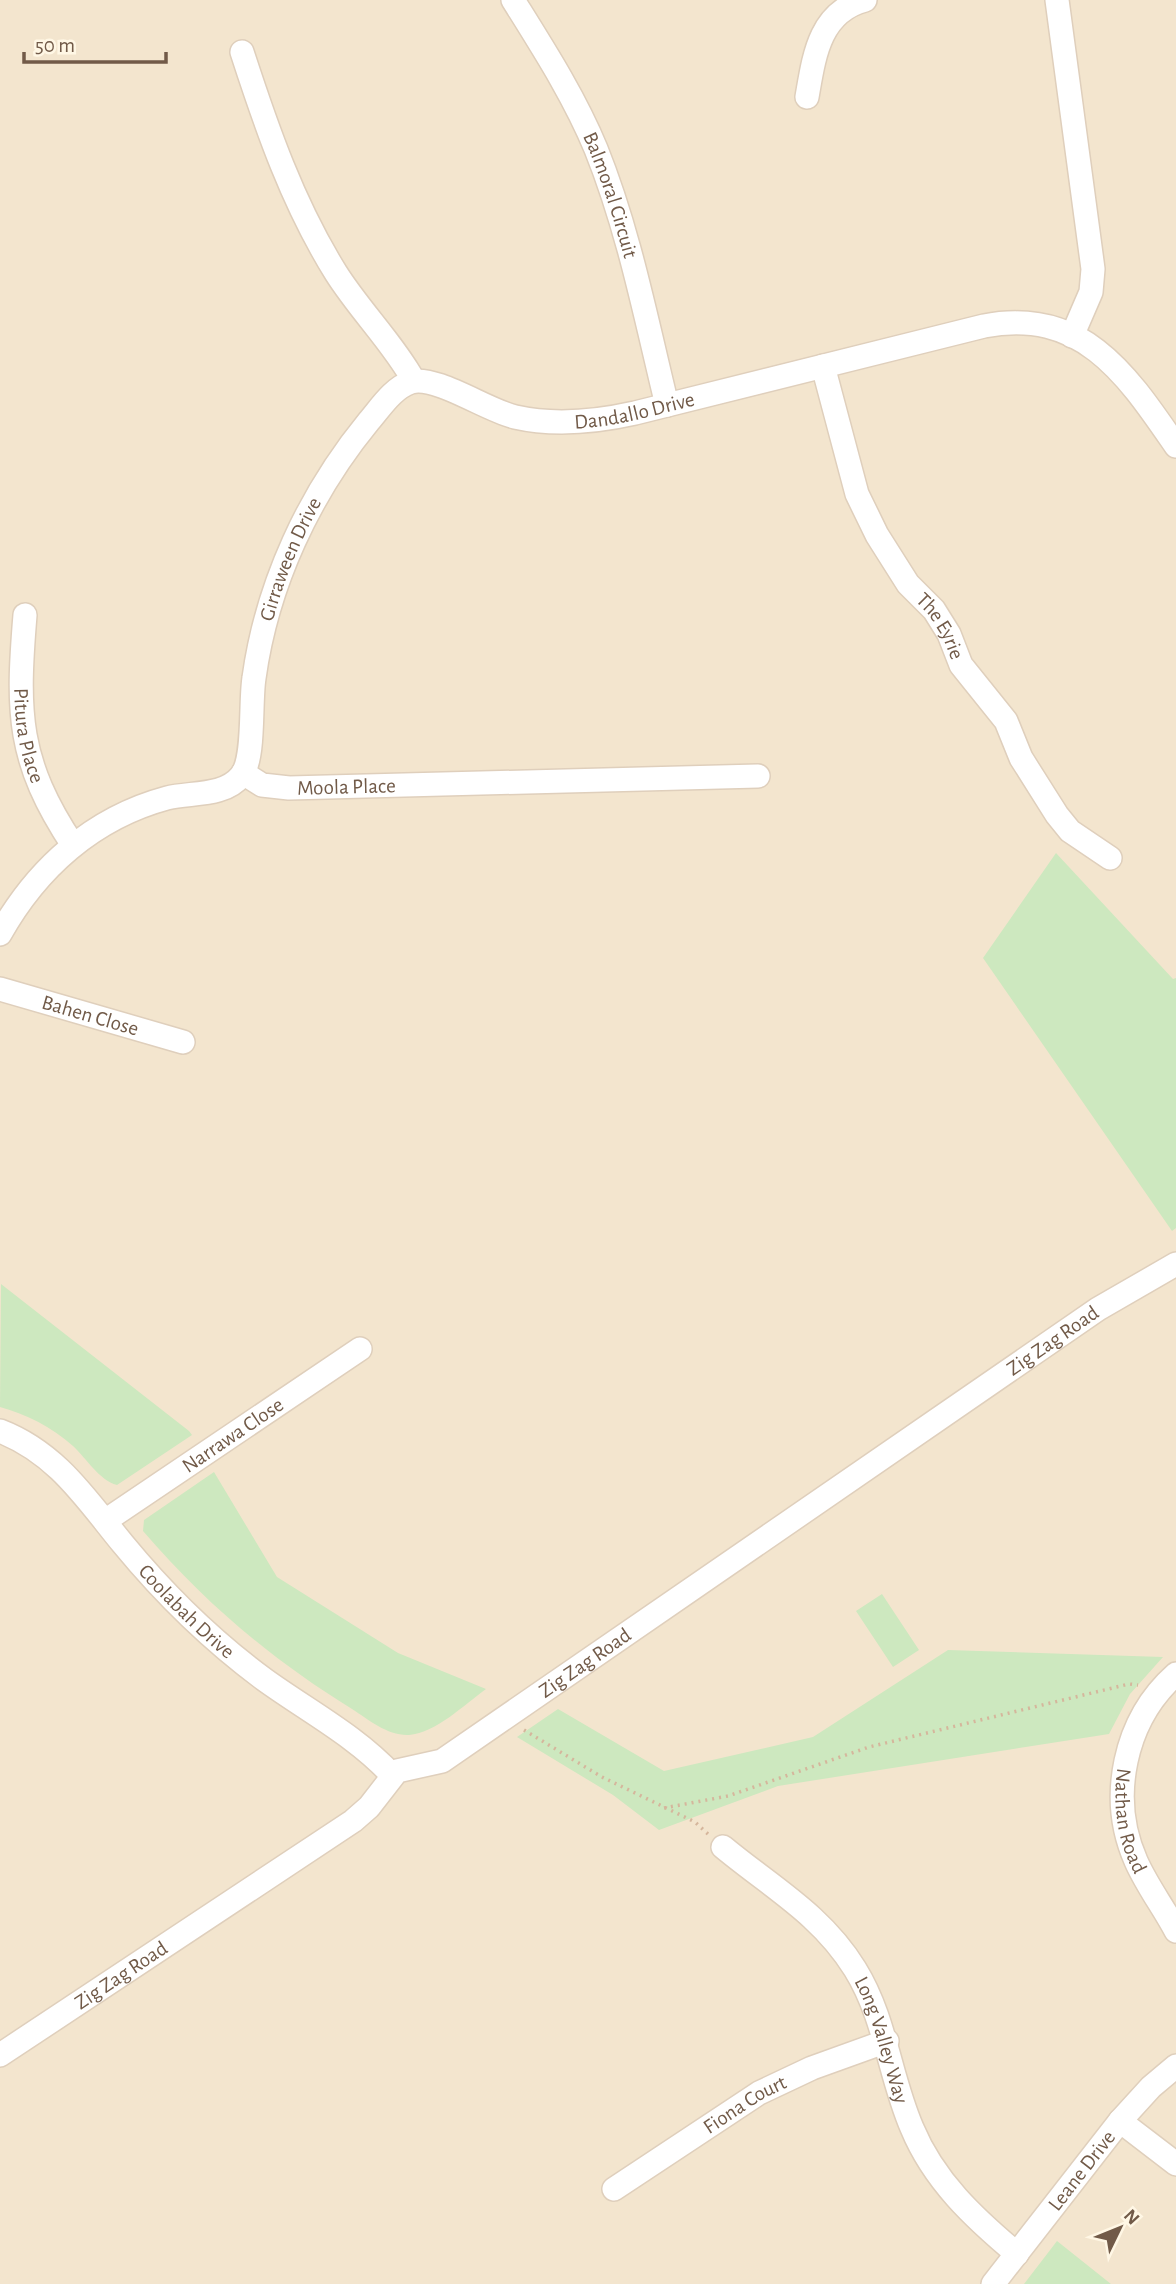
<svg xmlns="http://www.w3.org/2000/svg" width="1176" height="2284" viewBox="0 0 1176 2284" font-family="'Alegreya Sans',sans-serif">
<rect width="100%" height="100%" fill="#fcf3e0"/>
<path fill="#f3e5ce" d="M0,0H1176V2284H0Z"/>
<path fill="#cde8bf" d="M1056,853L1173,979L1176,978V1228L1172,1231L983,958Z
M1,1284L189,1431L192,1435L117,1485C99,1480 87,1459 73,1446C52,1427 26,1414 0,1407Z
M214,1472L277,1577L398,1653L486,1689C465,1704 436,1733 409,1735C388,1736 369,1720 352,1709C272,1660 204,1602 143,1531L144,1520Z
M882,1594L919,1650L893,1667L856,1611Z
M948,1650L1163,1657L1130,1694L1109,1734L778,1786L659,1830L613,1795L517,1737L558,1709L664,1771L813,1737Z
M1057,2241L1111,2284H1024Z"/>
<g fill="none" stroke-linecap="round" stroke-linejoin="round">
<defs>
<g id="street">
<path id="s1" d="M513,0C543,48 574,96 596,149C629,231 646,319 667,405"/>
<path d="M1057,0L1093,269L1091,292L1072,336"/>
<path d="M242,52C267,129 293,204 336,273C360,311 393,343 414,381"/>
<path d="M807,97C814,57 819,12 865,0"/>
<path id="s2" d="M823,366L857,494L877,535L908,584L934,610L949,634L961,665L1006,721L1021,758L1057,815L1070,831L1110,858"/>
<path id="s3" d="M25,615C17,712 17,761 73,845"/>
<path id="s4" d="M243,773L262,785L289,788L758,776"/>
<path id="s5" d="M0,934C37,868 93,818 167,798C191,792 224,797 241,776C255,760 250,702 254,678C267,584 309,494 369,421C381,407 393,388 411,382C436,375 486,410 515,417C555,426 595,422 635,413L984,326C1083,307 1127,375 1176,446"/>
<path id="s6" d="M0,989L183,1042"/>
<path id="s7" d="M0,1431C57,1453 86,1499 123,1544C165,1595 212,1641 265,1680C308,1711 356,1736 392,1775"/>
<path id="s8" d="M105,1521L360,1349"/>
<path id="s9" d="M1176,1674C1124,1720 1108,1798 1136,1861C1147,1886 1164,1908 1176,1931"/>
<path id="s10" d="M723,1847C771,1887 821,1914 855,1969C886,2019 889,2075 912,2128C934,2181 974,2218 1017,2254"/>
<path id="s11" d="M0,2055L353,1821L369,1807L397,1771L442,1761L1098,1309L1176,1264"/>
<path d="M1120,2121L1176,2164"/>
<path id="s12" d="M614,2189L759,2093L812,2068L887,2041"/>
<path id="s13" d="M993,2284L1120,2121L1151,2087L1176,2066"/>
</g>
</defs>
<use href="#street" stroke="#dfcfbc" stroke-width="26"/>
<path stroke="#d5b69c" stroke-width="3.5" stroke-dasharray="2 5" stroke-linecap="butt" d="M524,1730L602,1777L695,1822L708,1834
M664,1808L728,1796L869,1747L1129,1684L1138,1685"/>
<use href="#street" stroke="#fff" stroke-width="23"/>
</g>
<g text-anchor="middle" stroke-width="7" stroke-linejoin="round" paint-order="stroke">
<g font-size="21" fill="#715a48" stroke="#fff7e5">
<text dy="7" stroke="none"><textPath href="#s1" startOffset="219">Balmoral Circuit</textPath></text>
<text dy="7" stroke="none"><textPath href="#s5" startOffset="975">Dandallo Drive</textPath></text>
<text dy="7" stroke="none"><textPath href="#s5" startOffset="525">Girraween Drive</textPath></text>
<text dy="7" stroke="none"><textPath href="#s2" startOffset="290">The Eyrie</textPath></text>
<text dy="7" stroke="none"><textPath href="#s3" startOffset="121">Pitura Place</textPath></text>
<text dy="7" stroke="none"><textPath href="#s4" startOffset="107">Moola Place</textPath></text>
<text dy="7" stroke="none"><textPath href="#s6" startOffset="94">Bahen Close</textPath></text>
<text dy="7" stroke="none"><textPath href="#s11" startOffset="1278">Zig Zag Road</textPath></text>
<text dy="7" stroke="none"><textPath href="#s8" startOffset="154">Narrawa Close</textPath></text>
<text dy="7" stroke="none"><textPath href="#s7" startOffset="262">Coolabah Drive</textPath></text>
<text dy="7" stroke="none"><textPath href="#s11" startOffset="710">Zig Zag Road</textPath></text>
<text dy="7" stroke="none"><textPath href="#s9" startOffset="163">Nathan Road</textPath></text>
<text dy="7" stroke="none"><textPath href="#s11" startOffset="145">Zig Zag Road</textPath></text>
<text dy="7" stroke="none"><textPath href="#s10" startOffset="257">Long Valley Way</textPath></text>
<text dy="7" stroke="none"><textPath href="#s12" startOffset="156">Fiona Court</textPath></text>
<text dy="7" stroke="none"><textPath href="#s13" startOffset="144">Leane Drive</textPath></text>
</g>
</g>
<g transform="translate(1120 2228) rotate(47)" stroke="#fff7e5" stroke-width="5" paint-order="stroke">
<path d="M0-5L12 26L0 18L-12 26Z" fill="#715a48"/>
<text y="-10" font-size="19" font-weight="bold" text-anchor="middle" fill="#715a48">N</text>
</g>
<path d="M24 52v10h142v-10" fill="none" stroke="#715a48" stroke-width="3.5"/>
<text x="35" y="52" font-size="21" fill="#715a48" stroke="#fff7e5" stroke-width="5" paint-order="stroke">50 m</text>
</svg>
